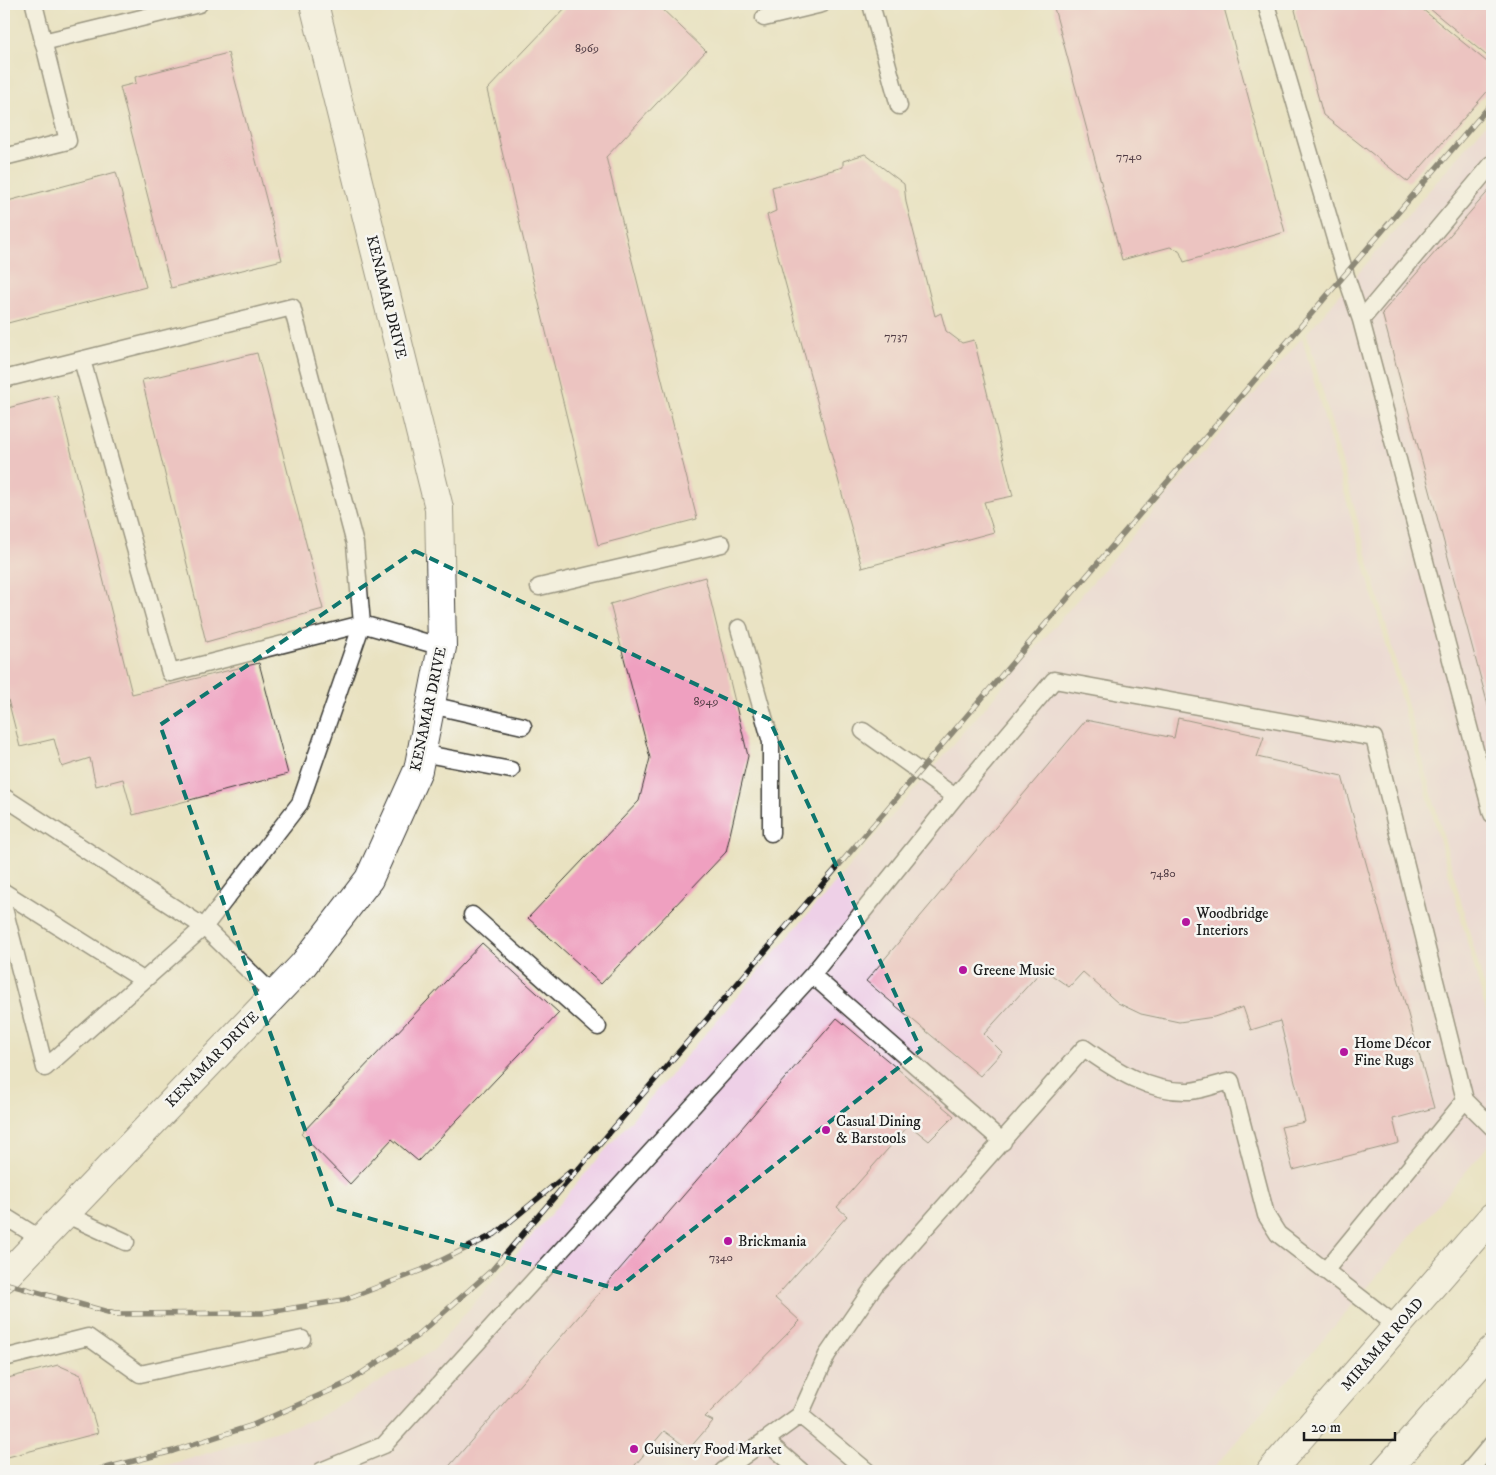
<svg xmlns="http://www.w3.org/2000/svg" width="1496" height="1475" viewBox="0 0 1496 1475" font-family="'IM FELL DW Pica',serif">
<rect width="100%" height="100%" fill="#f6f6f2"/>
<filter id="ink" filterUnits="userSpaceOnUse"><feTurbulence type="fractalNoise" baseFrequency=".02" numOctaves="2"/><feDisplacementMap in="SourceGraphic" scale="10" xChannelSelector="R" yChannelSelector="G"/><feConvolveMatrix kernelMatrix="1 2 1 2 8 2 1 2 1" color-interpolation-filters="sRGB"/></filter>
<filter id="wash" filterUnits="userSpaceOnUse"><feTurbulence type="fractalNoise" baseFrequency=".0096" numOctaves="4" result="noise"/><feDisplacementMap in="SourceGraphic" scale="20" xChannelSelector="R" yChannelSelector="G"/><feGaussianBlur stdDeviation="1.12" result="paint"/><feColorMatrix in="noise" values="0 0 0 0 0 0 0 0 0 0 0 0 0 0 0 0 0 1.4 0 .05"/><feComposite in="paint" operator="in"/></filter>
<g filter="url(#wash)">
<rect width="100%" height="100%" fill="#e9e2c1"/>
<path fill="#eed0e7" d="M1492,117V1015L1307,333Z
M1302,338L1492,1033V1141L1211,1471H144L186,1460L315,1419L434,1350Z"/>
<g id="blocks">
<path fill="#efa0c0" d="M569,4H657L706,51L606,157L697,519L598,545L487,90Z
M1053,4H1223L1285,232L1184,262L1179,250L1170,247L1122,260Z
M1300,4H1416L1492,66V86L1408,182L1323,115L1295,10Z
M1424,4H1492V60Z
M228,53L282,260L171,288L120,87L136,83L135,77Z
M865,154L904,184L906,202L935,316L941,313L946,331L962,343L974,340L1013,496L984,502L994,532L862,568L767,215L776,211L772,187L843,167V161Z
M116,172L146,287L4,324V202Z
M1492,187V720L1382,313Z
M257,353L323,609L206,642L142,380Z
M57,395L132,694L259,663L288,774L133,815L123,779L96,786L90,758L62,767L54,739L20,747L4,684V409Z
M705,577L748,756L726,852L601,984L528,918L639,801L650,758L610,604Z
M1178,718L1264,737L1257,757L1342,776L1434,1108L1393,1119L1399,1143L1293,1170L1281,1127L1305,1122L1280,1021L1251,1030L1243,1007L1214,1017L1179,1022L1141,1014L1118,1003L1083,972L1069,987L1043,969L984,1034L1002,1052L980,1076L866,981L1086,720L1174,738Z
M482,943L559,1013L418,1161L392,1139L350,1184L301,1134Z
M837,1018L954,1116L929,1141L909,1125L837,1207L847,1216L775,1298L800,1321L705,1417L713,1421L689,1449L664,1431L630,1471H445Z
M58,1365L81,1375L98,1433L4,1458V1379Z"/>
</g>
</g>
<g filter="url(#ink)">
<use href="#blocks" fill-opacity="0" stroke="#3b3a35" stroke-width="1"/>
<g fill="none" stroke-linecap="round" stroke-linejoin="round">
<defs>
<path id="lane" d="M871,4L899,106
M1266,4L1346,276L1361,320L1492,814
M764,18L822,4
M43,42L199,4
M4,157L68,141L34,4
M1361,320L1492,164
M82,360L170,673L362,624L442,647
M4,379L292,307L355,544L362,624L300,803L204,927L45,1068L4,908
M539,587L722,544
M739,628L771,742V833
M431,705L523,726
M863,731L955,797
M421,753L511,770
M4,797L204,927L274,995
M4,892L143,980
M472,915L598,1027
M812,975L1003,1142
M1465,1100L1492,1127
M65,1214L126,1242
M4,1216L41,1239
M4,1358L88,1337L140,1374L302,1339
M800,1415L867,1471
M765,1440L801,1471
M321,1471L384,1445L812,975L955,797L1054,680L1374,738L1465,1100L1325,1271
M723,1471L800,1415L827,1355L875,1285L1084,1048C1115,1070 1150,1093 1190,1091C1203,1090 1218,1084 1231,1081L1266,1215L1278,1234L1397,1326
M1469,1471L1492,1444"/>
<path id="secondary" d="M4,1278L303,965L369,879L418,770L442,647L439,508L314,4"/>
<path id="primary" d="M1271,1471L1492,1217
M1385,1471L1492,1350"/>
</defs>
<use href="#lane" stroke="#3b3a35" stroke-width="19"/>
<use href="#secondary" stroke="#3b3a35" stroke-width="30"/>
<use href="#primary" stroke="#3b3a35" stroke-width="30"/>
<use href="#lane" stroke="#fff" stroke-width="16"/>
<use href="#secondary" stroke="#fff" stroke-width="28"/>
<use href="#primary" stroke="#fff" stroke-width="28"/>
<defs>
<path id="rail" d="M4,1283L115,1314L262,1313L344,1300L422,1270L495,1234L571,1171
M94,1471L173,1451L253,1425L347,1383L417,1336L492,1270L1492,103"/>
</defs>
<use href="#rail" stroke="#1c1c1c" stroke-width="5.5"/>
<use href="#rail" stroke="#f6f6f2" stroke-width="4" stroke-dasharray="11" stroke-linecap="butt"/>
</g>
</g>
<path d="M0 0H1496V1475H0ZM415,551L769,719L921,1050L617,1289L333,1208L160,725Z" fill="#e9e2c1" fill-opacity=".55" fill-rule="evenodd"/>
<path fill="none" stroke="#0f766e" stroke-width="4" stroke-dasharray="10 6" stroke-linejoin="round" d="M415,551L769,719L921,1050L617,1289L333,1208L160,725Z"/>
<g fill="#b5179e" stroke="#f6f6f2" stroke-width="2">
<circle cx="1186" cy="922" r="5"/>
<circle cx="963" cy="970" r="5"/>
<circle cx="1344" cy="1052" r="5"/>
<circle cx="826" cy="1130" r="5"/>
<circle cx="728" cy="1241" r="5"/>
<circle cx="634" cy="1449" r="5"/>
</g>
<g text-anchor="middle" stroke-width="5" stroke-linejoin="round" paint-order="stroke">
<g font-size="12" fill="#513d45">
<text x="587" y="52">8969</text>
<text x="1129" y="160">7740</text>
<text x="896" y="340">7737</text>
<text x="706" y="705">8949</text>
<text x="1163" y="877">7480</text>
<text x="721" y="1261">7340</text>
</g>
<g font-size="15" fill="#1c1c1c" stroke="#f6f6f2">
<text transform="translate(387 297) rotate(76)" y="5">KENAMAR DRIVE</text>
<text transform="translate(428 709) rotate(-78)" y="5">KENAMAR DRIVE</text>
<text transform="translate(212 1059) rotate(-46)" y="5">KENAMAR DRIVE</text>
<text transform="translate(1382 1344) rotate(-49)" y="5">MIRAMAR ROAD</text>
</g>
<g font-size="15" fill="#1c1c1c" stroke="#f6f6f2" text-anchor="start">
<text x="1196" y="918">Woodbridge<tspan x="1196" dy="17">Interiors</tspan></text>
<text x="973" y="975">Greene Music</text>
<text x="1354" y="1048">Home Décor<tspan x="1354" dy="17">Fine Rugs</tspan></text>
<text x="836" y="1126">Casual Dining<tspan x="836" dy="17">&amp; Barstools</tspan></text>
<text x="738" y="1246">Brickmania</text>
<text x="644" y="1454">Cuisinery Food Market</text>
</g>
</g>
<rect width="1496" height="1475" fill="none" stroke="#f6f6f2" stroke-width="20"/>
<path d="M1304 1432v8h91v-8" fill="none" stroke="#1c1c1c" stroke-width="2.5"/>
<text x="1311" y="1432" font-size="15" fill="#1c1c1c" stroke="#f6f6f2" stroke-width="4" paint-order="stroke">20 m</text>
</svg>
